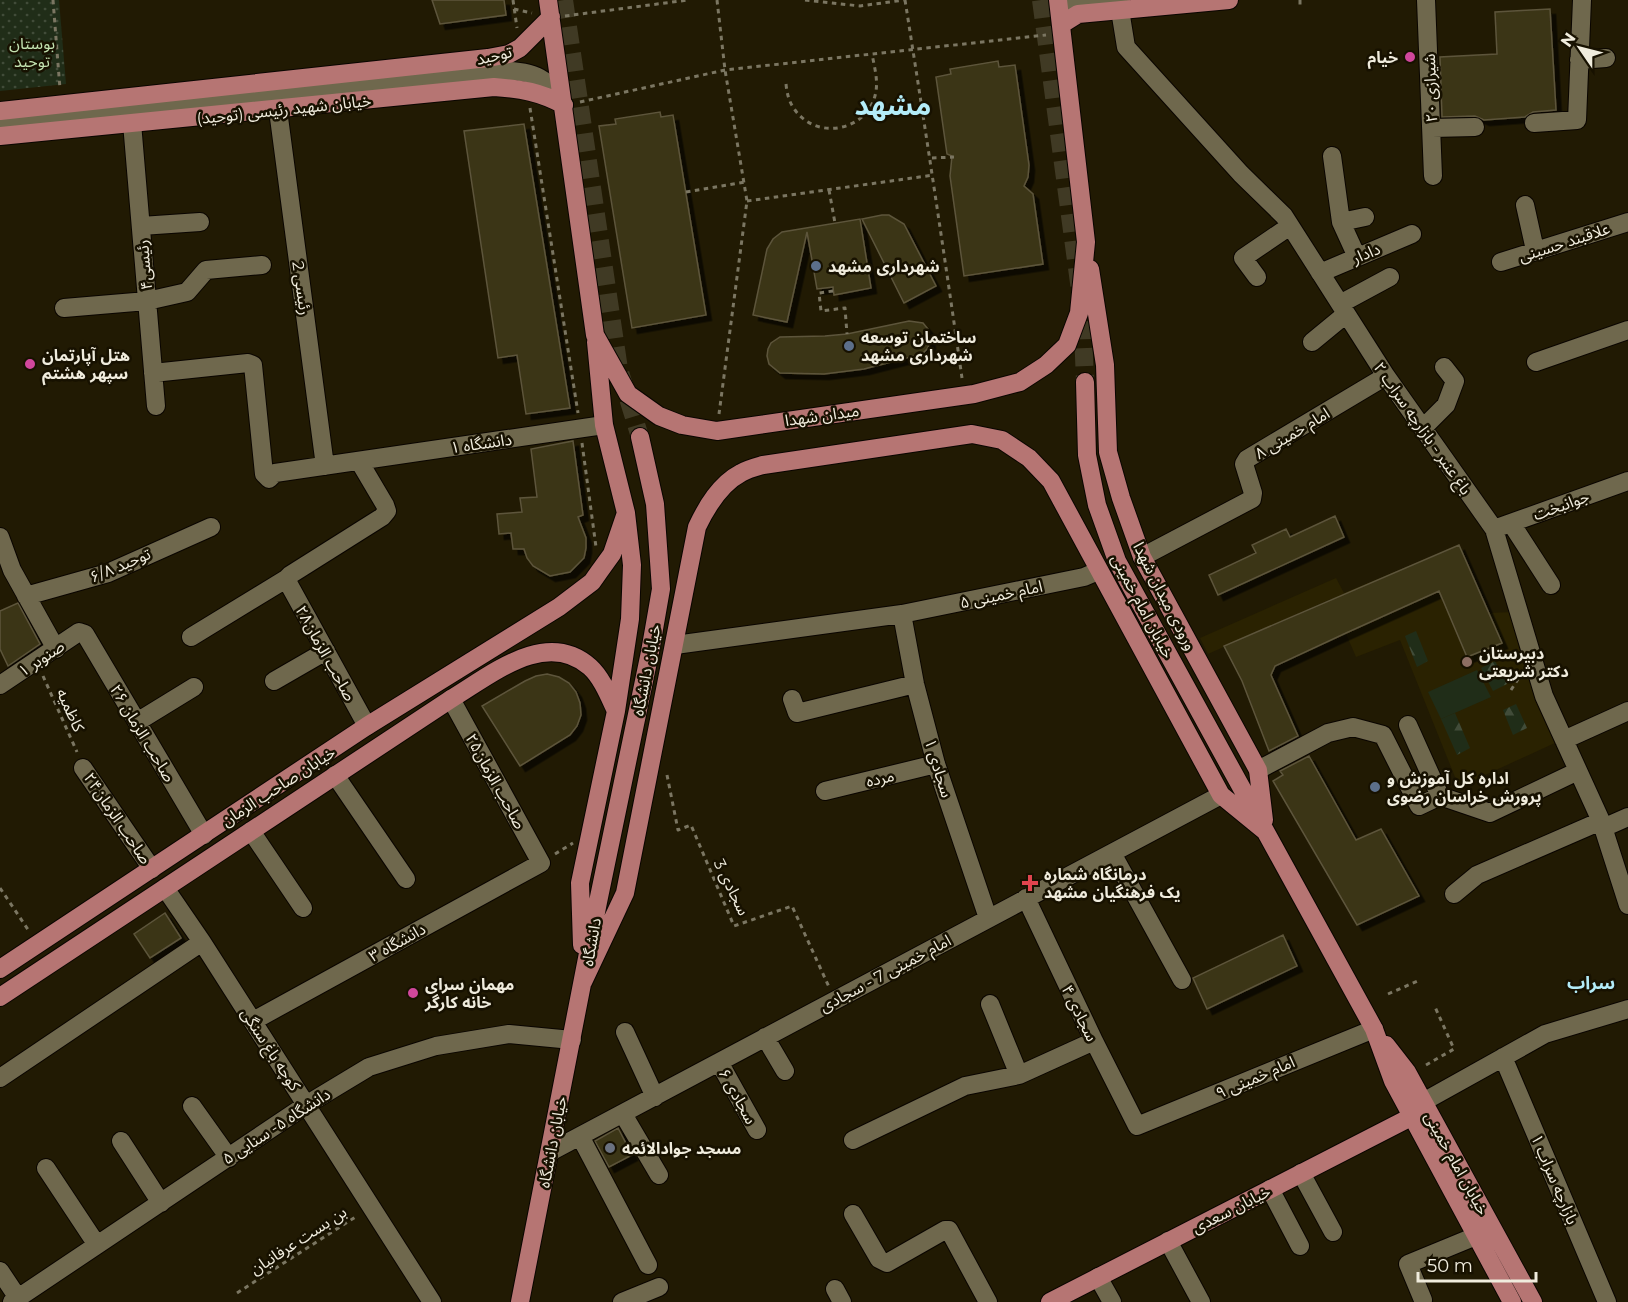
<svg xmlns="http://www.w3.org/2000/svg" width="1628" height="1302" viewBox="0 0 1628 1302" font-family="Montserrat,'Noto Sans Arabic',sans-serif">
<defs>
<pattern id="forest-firs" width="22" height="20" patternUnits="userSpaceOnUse" patternTransform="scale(1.5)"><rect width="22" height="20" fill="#202d18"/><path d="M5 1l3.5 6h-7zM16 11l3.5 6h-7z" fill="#414c39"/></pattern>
<pattern id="park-dots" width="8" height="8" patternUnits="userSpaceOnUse" patternTransform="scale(1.5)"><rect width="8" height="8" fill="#202d18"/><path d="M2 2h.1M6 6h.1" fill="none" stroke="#414c39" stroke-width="1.8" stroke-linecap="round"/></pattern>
<filter id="shadow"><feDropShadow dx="5.5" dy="5.5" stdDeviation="0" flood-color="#0009"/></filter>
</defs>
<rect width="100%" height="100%" fill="#211a03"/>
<path fill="#2a2201" d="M1459,545L1489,613L1512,612L1557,742L1459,787L1400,640L1356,657L1331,599L1208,654L1200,638L1336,578L1344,593Z"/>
<path fill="#202d18" d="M1477,670L1491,697L1441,719L1428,692Z"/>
<path fill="url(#forest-firs)" d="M1416,631L1428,661L1417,667L1405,636Z
M1495,661L1507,684L1493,691L1481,668Z
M1516,704L1527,728L1513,735L1503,710Z
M1455,713L1470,748L1457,755L1441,719Z"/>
<path fill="url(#park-dots)" d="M0,0H59L66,84L0,91Z"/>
<path fill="#3b3418" stroke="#5d553b" stroke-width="1.5" filter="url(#shadow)" d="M432,0H504L506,15L440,24Z
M1550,9L1556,110L1533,112L1525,117L1484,120L1475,116L1442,117L1440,57L1497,54L1495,12Z
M998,61L999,67L1015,65L1029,165L1028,177L1024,186L1033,194L1043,264L964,276L950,176L952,156L947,154L936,77L951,74L950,69Z
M660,112L661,117L673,115L706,315L632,328L599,126L616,124L615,119Z
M524,124L570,408L526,414L517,355L498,358L464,131Z
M882,215H889L904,224L936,286L904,303L862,219Z
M860,219L871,288L834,295L833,287L817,289L807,232L787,322L753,315L767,249L773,239L782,232Z
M909,321L923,323L928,329L930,343L927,349L922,354L864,369L824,374L780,373L769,364L767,356L768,349L771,343L780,337L825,336L847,334Z
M573,441L583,515L578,517L586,538V548L584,558L570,572L550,576L533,566L527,558L524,549H513L511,533L499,534L497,514L522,512L520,498L537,497L531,449Z
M1335,516L1344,537L1218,595L1209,575L1256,553L1252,545L1286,529L1290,537Z
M1459,545L1502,643L1467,657L1439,591L1346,633L1275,666L1271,675L1298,736L1269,751L1242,681L1224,646Z
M18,603L40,644L8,666L0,649V611Z
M547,674L559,677L569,683L576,692L580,703L581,715L577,726L570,735L520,766L482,706L525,681L536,676Z
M1309,756L1356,840L1381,829L1419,896L1357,925L1273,781L1283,775L1280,771Z
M165,913L181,938L150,958L134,934Z
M1283,935L1297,966L1207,1009L1193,978Z
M618,1128L632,1155L609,1167L595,1141Z"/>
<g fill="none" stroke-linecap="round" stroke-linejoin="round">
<path stroke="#403a24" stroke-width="18" stroke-dasharray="18 9" stroke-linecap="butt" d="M564,0L619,369L640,437
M1041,0L1082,305L1085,382"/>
<defs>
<path id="minor" d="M1426,0L1433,176
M1060,10L1077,5L1121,0
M1120,10L1126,47L1241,174L1284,216L1386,376L1494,529L1544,696L1601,821L1628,905
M1579,60L1606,58
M278,110L325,466
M132,123L156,406
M1534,123L1577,120L1582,0
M0,125L428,81C459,77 516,61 543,80C551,86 558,98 564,105
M1432,128L1475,127
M1332,156L1341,222L1357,257
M1525,205L1535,250
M1341,222L1365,217
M141,226L200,222
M1501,262L1628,222
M1320,273L1412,234
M1257,277L1243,258L1290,226
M1340,304L1390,277
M64,308L147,301L187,292L206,270L262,265
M1312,342L1346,314
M1536,362L1628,330
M153,373L248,363L253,365L264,474L269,479L275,473L604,425
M1423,428L1446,405L1455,381L1444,367
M1511,523L1551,585
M1494,529L1628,481
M0,537L12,570L56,649
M1142,557L1252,499L1253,493L1244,464L1247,459L1386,376
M286,579L367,726
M26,596L108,573L211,527
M902,614L915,684L936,764L988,918
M191,637L286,579L290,575L382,517L387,511L385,505L359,461
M675,645L902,614L1084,577L1098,571
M274,681L326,651
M0,685L79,632L85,634L204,835
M792,699L797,713L915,684
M137,722L194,687
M1564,740L1628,711
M83,768L152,869
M1258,770L1328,733L1353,727L1383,735L1419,806L1440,796L1408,725
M335,775L406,879
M825,791L936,764
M1440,796L1490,813L1578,771
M1603,828L1628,817
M251,831L303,908
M1112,853L1182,980
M165,888L202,942L432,1302
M1454,894L1477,875L1601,821
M1026,898L1094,1041L1137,1126L1374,1029
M990,1004L1019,1075
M253,1021L541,863L451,699
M625,1032L655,1097
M765,1037L785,1071
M1503,1057L1607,1302
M719,1062L757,1130
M0,1078L202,942
M1423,1102L1545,1034L1628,1009
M192,1106L229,1158
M623,1114L659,1175
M580,1136L648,1265
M853,1140L965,1086L1019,1075L1094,1041
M121,1141L161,1203
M550,1152L1221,795
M46,1168L97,1245
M1301,1173L1333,1232
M1270,1189L1300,1246
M853,1214L879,1259L887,1263L945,1230H949L988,1302
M1168,1241L1201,1302
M0,1271L18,1298
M1098,1277L1112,1302
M835,1289L842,1302
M1423,1300L1408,1264L1476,1236
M12,1302L306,1105L369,1067L436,1046L509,1034L572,1040
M622,1302L659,1287"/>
<path id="major" d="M548,0L595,335L628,394L659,416L682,425L717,431L974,394L1020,382L1046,365L1067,345L1079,313L1086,242L1058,0
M1062,24L1078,14L1229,0
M0,111L488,58L509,54L520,48L551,17
M0,136L494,87C522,89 540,92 564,105
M1090,269L1105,365L1108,452L1121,498L1142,557L1258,770L1264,820
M1085,382L1087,455L1097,505L1117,561L1374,1029L1393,1081L1512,1302
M582,945L580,883L616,711L630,619L632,565L626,513L604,425L596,342
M0,969L367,726L559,607L592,582L599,572L612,554L626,513
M583,982L625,893L697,527C707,506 720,484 741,473C748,469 756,467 763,465L972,434L1002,440L1029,458L1051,481L1221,795L1265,831
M0,997L451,699C491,675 546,628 590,667C602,678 609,696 616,711
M1386,1045L1407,1072L1533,1302
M520,1302L598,902L650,652L661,589L655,504L640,437
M1050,1302L1413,1116"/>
</defs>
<use href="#minor" stroke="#0a0500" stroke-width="20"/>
<use href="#major" stroke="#0a0500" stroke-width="20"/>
<path stroke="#7b7662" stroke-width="3" stroke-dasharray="4.5 4.5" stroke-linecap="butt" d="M53,0L60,89
M513,0L517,28
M717,0L725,70L747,201L719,414
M805,0L860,6L904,0
M905,0C925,126 944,252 962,378
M1300,0V8
M514,9L532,13
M565,16L688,0
M786,84C787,94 789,102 795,110C818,142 870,130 876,91C878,79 874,65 872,54
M580,102L725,70L1046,35
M530,108L578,413
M932,158L954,157
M829,190L835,223
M686,192L745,182
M747,201L934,175
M833,291L819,293L821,311L845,308L847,334
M582,443L596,547
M43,676L77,752
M1511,690L1520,676
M667,775L678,830L691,825L734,926L792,906L829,987
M555,854L573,843
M0,888L29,931
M1388,994L1420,980
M1426,1065L1454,1049L1435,1007
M237,1293L357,1216"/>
<use href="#minor" stroke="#6f684d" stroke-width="18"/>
<use href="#major" stroke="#b67573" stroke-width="18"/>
</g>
<g fill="#d1479c" stroke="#171100" stroke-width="2">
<circle cx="1410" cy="57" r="6"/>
<circle cx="30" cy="364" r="6"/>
<circle cx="413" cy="993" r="6"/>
</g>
<g fill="#5c6f8a" stroke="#171100" stroke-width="2">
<circle cx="816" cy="266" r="6"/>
<circle cx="849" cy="346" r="6"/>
<circle cx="1375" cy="787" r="6"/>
</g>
<circle fill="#8d6e63" stroke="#171100" stroke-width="2" cx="1467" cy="662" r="6"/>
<path fill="#e0444e" stroke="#171100" stroke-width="2" d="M1027 874h6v6h6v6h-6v6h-6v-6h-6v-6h6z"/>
<circle fill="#6b7280" stroke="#171100" stroke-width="2" cx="610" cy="1148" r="6"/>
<g text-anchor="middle" stroke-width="5" stroke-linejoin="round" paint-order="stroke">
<g font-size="16" fill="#c3e2b0" stroke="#171100">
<text x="32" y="49">بوستان<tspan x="32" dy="18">توحید</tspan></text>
</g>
<g font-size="16" fill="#f0ecdd" stroke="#171100">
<text transform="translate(494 55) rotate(-13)" y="6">توحید</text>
<text transform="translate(1430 88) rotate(-92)" y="6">شیرازی ۲۰</text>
<text transform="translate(284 109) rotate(-6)" y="6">خیابان شهید رئیسی (توحید)</text>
<text transform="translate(1564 242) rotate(-18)" y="6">علاقبند حسینی</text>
<text transform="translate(1366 253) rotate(-23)" y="6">دادار</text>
<text transform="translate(144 265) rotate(-95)" y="6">رئیسی۴</text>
<text transform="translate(302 288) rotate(82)" y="6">رئیسی 2</text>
<text transform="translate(822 415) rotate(-8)" y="6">میدان شهدا</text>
<text transform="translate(1423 428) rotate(55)" y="6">باغ عنبر - بازارچه سراب ۲</text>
<text transform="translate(1292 433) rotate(-31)" y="6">امام خمینی ۸</text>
<text transform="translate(481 443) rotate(-8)" y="6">دانشگاه ۱</text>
<text transform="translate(1561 505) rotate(-20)" y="6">جوانبخت</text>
<text transform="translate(120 565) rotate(-23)" y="6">توحید ۶/۸</text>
<text transform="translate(1001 594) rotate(-12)" y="6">امام خمینی ۵</text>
<text transform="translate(1165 596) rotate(63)" y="6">ورودی میدان شهدا</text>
<text transform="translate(1143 606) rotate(62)" y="6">خیابان امام خمینی</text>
<text transform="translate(326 653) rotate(61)" y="6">صاحب الزمان۲۸</text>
<text transform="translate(41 658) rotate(-34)" y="6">صنوبر ۱</text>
<text transform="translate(646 670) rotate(-79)" y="6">خیابان دانشگاه</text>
<text transform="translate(71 710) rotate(66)" y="6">کاظمیه</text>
<text transform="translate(143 733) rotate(59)" y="6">صاحب الزمان ۲۶</text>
<text transform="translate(939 768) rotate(73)" y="6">سجادی ۱</text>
<text transform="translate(880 778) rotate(-13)" y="6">مرده</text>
<text transform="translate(496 781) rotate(61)" y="6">صاحب الزمان۲۵</text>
<text transform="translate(278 786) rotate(-33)" y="6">خیابان صاحب الزمان</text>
<text transform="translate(118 818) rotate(56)" y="6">صاحب الزمان۲۴</text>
<text transform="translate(732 887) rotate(64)" y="6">سجادی 3</text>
<text transform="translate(397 942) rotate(-29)" y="6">دانشگاه ۳</text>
<text transform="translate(591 942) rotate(-80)" y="6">دانشگاه</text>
<text transform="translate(885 973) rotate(-28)" y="6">امام خمینی 7 - سجادی</text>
<text transform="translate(1080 1013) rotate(64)" y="6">سجادی ۴</text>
<text transform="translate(271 1049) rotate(57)" y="6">کوچه باغ سنگی</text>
<text transform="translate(1255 1077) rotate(-23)" y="6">امام خمینی ۹</text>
<text transform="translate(738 1096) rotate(61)" y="6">سجادی ۶</text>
<text transform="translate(276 1126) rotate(-33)" y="6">دانشگاه ۵- سنایی ۵</text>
<text transform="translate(552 1142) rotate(-79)" y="6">خیابان دانشگاه</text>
<text transform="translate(1457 1163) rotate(61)" y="6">خیابان امام خمینی</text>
<text transform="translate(1555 1179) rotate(67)" y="6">بازارچه سراب ۱</text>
<text transform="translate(1231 1209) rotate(-27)" y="6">خیابان سعدی</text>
<text transform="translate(298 1240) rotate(-33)" y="6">بن بست عرفانیان</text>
</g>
<g font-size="16" font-weight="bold" fill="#f0ecdd" stroke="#171100" text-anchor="start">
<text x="1398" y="63" text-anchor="end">خیام</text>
<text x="828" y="272">شهرداری مشهد</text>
<text x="861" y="343">ساختمان توسعه<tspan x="861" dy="18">شهرداری مشهد</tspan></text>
<text x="42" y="361">هتل آپارتمان<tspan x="42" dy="18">سپهر هشتم</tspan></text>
<text x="1479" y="659">دبیرستان<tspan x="1479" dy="18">دکتر شریعتی</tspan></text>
<text x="1387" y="784">اداره کل آموزش و<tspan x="1387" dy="18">پرورش خراسان رضوی</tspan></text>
<text x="1044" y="880">درمانگاه شماره<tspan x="1044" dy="18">یک فرهنگیان مشهد</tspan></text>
<text x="425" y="990">مهمان سرای<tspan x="425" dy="18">خانه کارگر</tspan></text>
<text x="622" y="1154">مسجد جوادالائمه</text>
</g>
<g font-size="18" font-weight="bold" fill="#b3ecf8" stroke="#171100">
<text x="1591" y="989">سراب</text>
</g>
<g font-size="28" font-weight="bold" fill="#b3ecf8" stroke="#171100">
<text x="893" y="115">مشهد</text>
</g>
</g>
<g transform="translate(1580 48) rotate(305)" stroke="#171100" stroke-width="4.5" paint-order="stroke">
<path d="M0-4.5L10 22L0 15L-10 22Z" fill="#f0ecdd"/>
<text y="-9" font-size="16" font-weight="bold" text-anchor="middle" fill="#f0ecdd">N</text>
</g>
<path d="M1418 1272v9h118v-9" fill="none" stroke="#f0ecdd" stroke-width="3"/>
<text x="1427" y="1272" font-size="18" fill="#f0ecdd" stroke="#171100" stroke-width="4.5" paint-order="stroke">50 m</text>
</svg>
